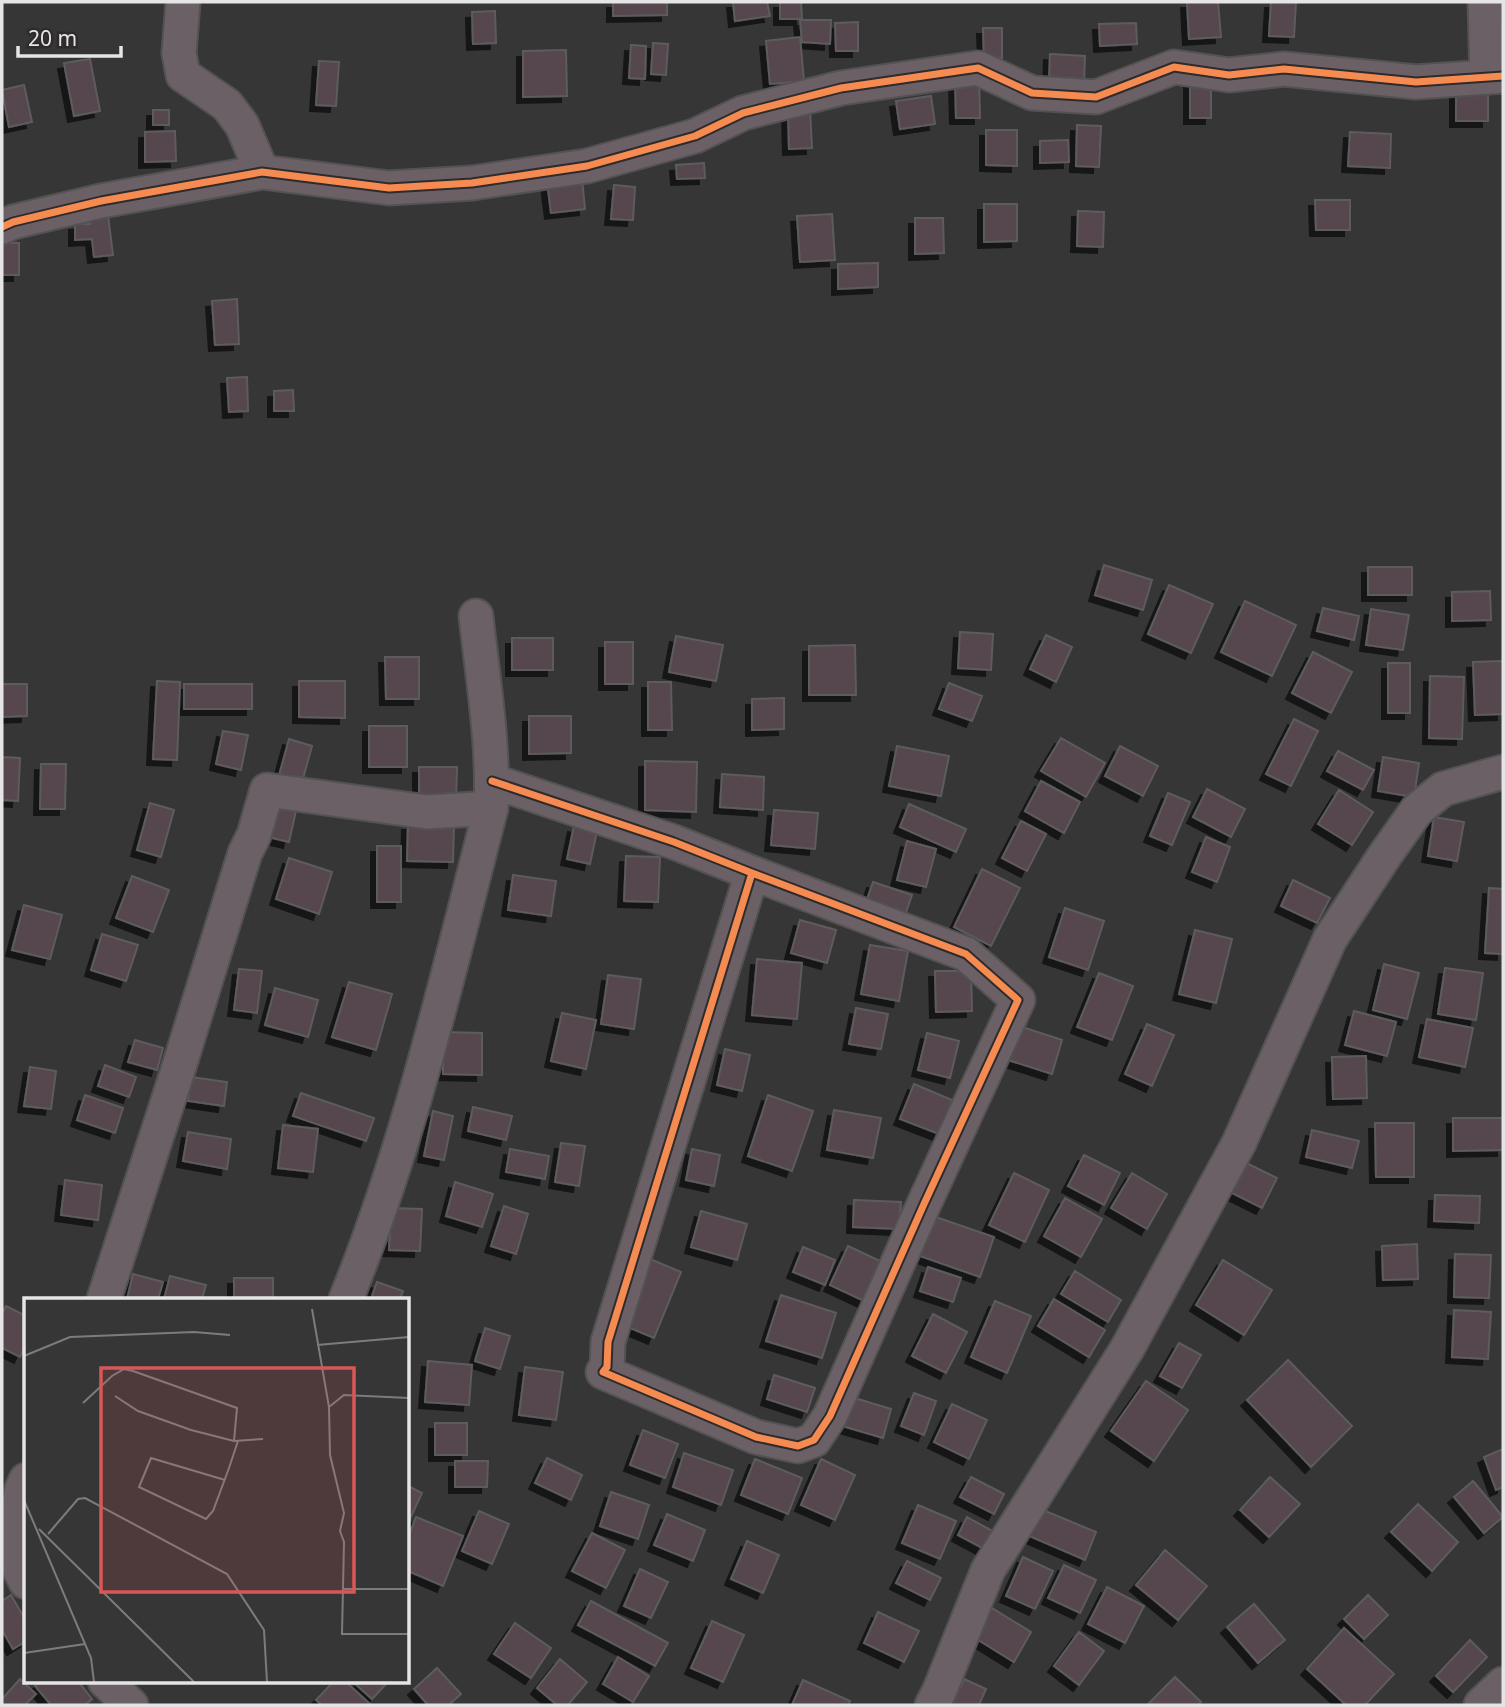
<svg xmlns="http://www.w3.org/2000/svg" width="1505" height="1707" viewBox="0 0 1505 1707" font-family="'Noto Sans',sans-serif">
<defs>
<filter id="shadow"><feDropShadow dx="-6" dy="6" stdDeviation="0" flood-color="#0009"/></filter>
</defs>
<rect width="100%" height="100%" fill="#373636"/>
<path fill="#54464e" stroke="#5d5c5c" stroke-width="2" filter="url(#shadow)" d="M613,2H667V15L613,16Z
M733,2H767L770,16L735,21Z
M780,2H801L802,19H780Z
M1187,2H1218L1221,37L1189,39Z
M1271,2H1296L1294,37L1269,36Z
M495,11L496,43L473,44L472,12Z
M800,20H831L830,44L802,42Z
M858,22V51H836L835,23Z
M1136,23L1137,44L1100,46L1099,24Z
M983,28H1002V58H984Z
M800,37L804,81L770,84L766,41Z
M653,43L668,44L666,75L651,74Z
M631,45L646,46L645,79L629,78Z
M566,50L567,96L523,97V51Z
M1050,54L1085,56L1084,83L1049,81Z
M90,59L100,111L74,116L64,63Z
M319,61L339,62L336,106L316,105Z
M979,76L980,118H956L955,77Z
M1190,80H1211V118H1190Z
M24,85L32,122L9,127L2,90Z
M1456,88L1488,89V121H1456Z
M931,96L935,124L900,129L896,101Z
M810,109L812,148L789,149L788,110Z
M153,110H169V125H153Z
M1077,125L1101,126L1099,167L1076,166Z
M986,130H1017V166L986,165Z
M175,131L176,161L145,162V132Z
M1350,132L1391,134L1390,168L1348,166Z
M1068,140L1069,162L1040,163V141Z
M704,163L705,178L677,179L676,165Z
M582,178L585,209L551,213L547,181Z
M614,185L635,187L633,220L611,219Z
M1315,200H1350V230H1316Z
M984,204H1017V241L984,242Z
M1078,211L1104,212L1103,247L1077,246Z
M832,214L835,260L800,262L797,216Z
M108,215L113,255L94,257L92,239L75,240V224H90V217Z
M915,218H943L944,253L915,254Z
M2,243H19V275H2Z
M878,263V287L838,289V264Z
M237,299L239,344L215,345L212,301Z
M247,377L248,411L229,412L227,378Z
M293,390L294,411H274V391Z
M1104,565L1152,580L1143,610L1095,595Z
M1368,567H1412V595H1368Z
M1169,585L1213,604L1191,653L1148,634Z
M1490,591L1491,620L1452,621V592Z
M1245,601L1296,625L1272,676L1221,652Z
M1323,608L1359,616L1354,640L1317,631Z
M1371,609L1409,615L1403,650L1366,645Z
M960,632L993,634L991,670L958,668Z
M1046,635L1072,647L1056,682L1030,669Z
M676,636L723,645L716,681L669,672Z
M512,638H553V670H512Z
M605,642H633V684H605Z
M855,645L856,695H809V646Z
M1313,652L1352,672L1331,713L1292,693Z
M385,657H419V699H386Z
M1503,661V714L1475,715L1473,662Z
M1388,663H1410V713H1388Z
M1430,676L1464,677L1462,739L1429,738Z
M157,681L180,682L177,760L153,759Z
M299,681H345V718L299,717Z
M648,682H671L672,730H648Z
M949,683L982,696L972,721L939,709Z
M2,684H27V716L2,717Z
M184,684H252V709H184Z
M784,698V729L752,730V699Z
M529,716H571V753L529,754Z
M1294,719L1318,731L1291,786L1266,774Z
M369,726H407V767H369Z
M223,731L248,735L241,770L216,764Z
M1061,738L1105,763L1086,797L1041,771Z
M289,739L312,746L301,786L278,779Z
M897,746L949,756L941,796L889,786Z
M1120,746L1158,766L1143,796L1105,776Z
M1338,751L1374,770L1363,790L1327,771Z
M2,757L20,758L18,801L2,800Z
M1383,757L1419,763L1414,797L1378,791Z
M645,761L697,762L696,812L645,810Z
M41,764H66L65,809H40Z
M419,767H457L456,801L419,800Z
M722,774L764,777L763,810L720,807Z
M1041,781L1080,802L1064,833L1025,811Z
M1207,789L1245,809L1231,837L1193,817Z
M1339,790L1373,812L1352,845L1318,824Z
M1168,793L1190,802L1172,845L1150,836Z
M273,801L297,806L289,842L264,836Z
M150,803L174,810L161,857L137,850Z
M909,804L966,829L956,852L900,827Z
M774,810L818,813L815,849L771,845Z
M1434,817L1464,822L1457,861L1428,856Z
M1021,821L1046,834L1027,871L1002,858Z
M408,824H454L453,862L407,861Z
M574,826L597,831L590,864L567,859Z
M1206,837L1230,847L1217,882L1192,872Z
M907,841L936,849L926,887L897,880Z
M377,846H401V902H377Z
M626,856L660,857L658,902L624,901Z
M289,858L332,872L319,914L276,899Z
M982,869L1020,888L991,946L954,927Z
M513,875L556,881L551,916L508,910Z
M132,876L169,890L153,932L116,918Z
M1293,880L1330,898L1317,923L1281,906Z
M873,882L912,895L903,921L864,908Z
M1489,888L1503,889V954L1485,953Z
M24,905L62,915L50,959L12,950Z
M1065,908L1104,921L1088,970L1049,957Z
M800,920L836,930L827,963L791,953Z
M1195,930L1232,939L1216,1003L1179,994Z
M102,934L138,945L126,981L91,970Z
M870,945L908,951L899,1001L861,994Z
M757,959L802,963L797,1019L752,1015Z
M1384,964L1419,973L1407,1019L1373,1010Z
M1445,968L1483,973L1476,1020L1438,1014Z
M239,969L262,971L257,1013L234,1010Z
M935,971H971L972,1011L936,1012Z
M1099,973L1133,986L1112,1040L1077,1027Z
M608,975L641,979L634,1029L601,1024Z
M349,982L392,994L376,1050L332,1037Z
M275,988L318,1000L308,1037L265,1025Z
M856,1008L888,1014L881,1049L849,1044Z
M1354,1011L1396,1022L1387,1056L1345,1045Z
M562,1013L596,1020L586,1069L551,1061Z
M1427,1019L1473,1028L1465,1067L1419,1057Z
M1147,1024L1174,1035L1152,1086L1125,1074Z
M1016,1025L1062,1040L1052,1074L1005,1059Z
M443,1032L482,1033V1075L443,1074Z
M927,1033L959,1041L950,1078L918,1070Z
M135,1040L163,1048L157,1070L128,1062Z
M725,1049L750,1055L742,1091L717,1085Z
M1366,1056L1367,1098L1333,1099L1332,1057Z
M105,1065L136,1077L129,1097L98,1086Z
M30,1067L56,1071L51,1109L24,1106Z
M191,1077L227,1082L224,1106L188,1101Z
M914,1084L952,1100L939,1134L900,1119Z
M301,1093L374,1118L366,1141L293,1116Z
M85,1095L123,1108L115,1133L77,1120Z
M768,1095L813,1111L792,1171L748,1156Z
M473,1107L512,1116L506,1140L468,1131Z
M834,1110L881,1118L873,1158L827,1150Z
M433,1111L453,1116L444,1160L424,1156Z
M1453,1118H1503V1150L1453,1151Z
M1375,1123H1414V1177H1376Z
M283,1125L318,1129L313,1172L278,1168Z
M1312,1130L1359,1141L1352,1168L1306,1157Z
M188,1132L231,1139L227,1169L183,1161Z
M561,1143L585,1146L579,1186L555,1182Z
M510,1149L549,1156L545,1179L506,1172Z
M692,1149L720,1155L714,1186L686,1180Z
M1084,1155L1120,1173L1104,1205L1068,1186Z
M1238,1159L1277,1178L1262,1208L1224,1189Z
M1014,1173L1049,1190L1025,1242L989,1225Z
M1132,1173L1167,1194L1147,1229L1111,1208Z
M65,1180L102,1185L98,1220L61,1215Z
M455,1182L493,1194L482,1227L446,1216Z
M1435,1195L1480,1196L1479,1223L1434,1221Z
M1065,1198L1102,1219L1081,1257L1044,1236Z
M854,1200L901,1202L899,1229L853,1227Z
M504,1206L528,1214L516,1254L491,1246Z
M391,1208L422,1209L420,1251L389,1250Z
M701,1211L747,1224L737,1260L691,1247Z
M930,1215L994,1237L980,1277L917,1255Z
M1417,1244L1418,1279L1383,1280L1382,1246Z
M848,1246L882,1262L864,1301L830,1285Z
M803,1247L835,1260L825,1285L793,1272Z
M1455,1254L1491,1255L1489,1298L1454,1297Z
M650,1259L681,1272L654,1338L623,1325Z
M1223,1260L1272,1290L1244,1335L1196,1305Z
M928,1267L961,1278L953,1302L920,1291Z
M1075,1271L1121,1300L1108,1322L1061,1294Z
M133,1274L163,1282L158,1299H127Z
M170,1276L206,1285L202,1299H164Z
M234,1278H273V1299H234Z
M377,1282L403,1291L400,1299H371Z
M781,1295L836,1313L822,1358L766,1341Z
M1054,1299L1105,1330L1089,1357L1038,1326Z
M995,1301L1031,1316L1007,1373L971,1357Z
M6,1306L26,1316V1344L20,1357L2,1348V1314Z
M1454,1310L1491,1312L1488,1359L1452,1357Z
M933,1314L967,1332L946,1373L912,1356Z
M485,1328L510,1336L500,1369L475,1361Z
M1179,1343L1201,1355L1182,1388L1160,1376Z
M1288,1360L1352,1426L1311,1467L1247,1400Z
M428,1361L472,1365L469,1405L425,1402Z
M525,1367L563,1372L556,1420L519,1415Z
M774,1375L815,1388L807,1412L767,1399Z
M1146,1381L1188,1410L1154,1461L1111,1431Z
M914,1393L936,1401L924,1435L901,1426Z
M848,1396L891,1409L883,1438L839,1425Z
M952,1404L987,1420L969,1459L934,1442Z
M435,1423H467V1455H435Z
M643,1430L678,1444L665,1478L630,1465Z
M1503,1449V1487L1496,1490L1484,1457Z
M684,1453L733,1470L721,1505L673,1487Z
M547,1458L582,1475L571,1500L535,1483Z
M755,1459L802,1478L788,1514L741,1495Z
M821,1459L855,1475L835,1520L801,1505Z
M455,1461H488L487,1487H455Z
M971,1477L1004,1494L994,1514L960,1497Z
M1270,1477L1300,1504L1269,1537L1240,1510Z
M1473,1481L1503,1517L1484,1533L1454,1497Z
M408,1486L422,1493L408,1523Z
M611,1492L649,1505L638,1539L600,1526Z
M1418,1504L1458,1542L1432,1571L1391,1532Z
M918,1505L956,1521L940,1559L902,1543Z
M1038,1508L1096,1532L1085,1560L1027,1535Z
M479,1511L509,1524L492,1564L462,1551Z
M667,1514L705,1530L693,1561L654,1545Z
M416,1517L463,1536L443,1586L408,1571V1538Z
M967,1517L994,1532L984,1549L958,1535Z
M592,1533L625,1550L606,1588L572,1571Z
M747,1541L779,1555L763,1593L731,1579Z
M1165,1550L1207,1586L1178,1620L1136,1585Z
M1023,1557L1053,1571L1035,1609L1006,1596Z
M907,1561L941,1578L930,1600L896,1583Z
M1064,1565L1096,1580L1080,1613L1048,1598Z
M640,1569L668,1582L651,1618L624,1606Z
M1107,1587L1144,1606L1125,1643L1088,1624Z
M11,1595L26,1621V1641L13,1649L2,1630V1601Z
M1368,1595L1388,1615L1364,1639L1344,1619Z
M591,1601L668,1643L655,1666L578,1625Z
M1254,1604L1285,1640L1258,1663L1227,1627Z
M992,1608L1031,1632L1014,1662L975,1638Z
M878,1612L919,1631L904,1662L864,1643Z
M712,1621L744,1635L723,1682L691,1668Z
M515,1623L551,1648L531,1678L494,1654Z
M1344,1628L1394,1674L1365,1705H1346L1307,1669Z
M1079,1632L1104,1651L1079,1685L1054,1666Z
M1470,1640L1487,1657L1453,1692L1436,1676Z
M618,1657L649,1676L633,1702L603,1684Z
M560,1659L587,1682L568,1705H557L537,1688Z
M437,1668L461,1694L449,1705H428L414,1689Z
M1175,1677L1201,1702L1197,1705H1147Z
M20,1679L36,1694L25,1705H2V1699Z
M964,1679L986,1689L979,1705H952Z
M803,1680L850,1701L848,1705H792Z
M42,1681H78L92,1699L85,1705H51L35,1686Z
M334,1681H345L371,1705H322L316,1700Z
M352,1681H389L372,1699Z"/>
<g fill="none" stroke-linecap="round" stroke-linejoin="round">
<defs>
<path id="minor" d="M183,2L179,53L183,75L227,105L242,125L262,172
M1485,2L1487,76
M2,227L13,222L101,201L262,172L389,188L472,183L587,166L695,136L743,113L841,88L978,68L1032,93L1096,97L1174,67L1229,75L1284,69L1416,82L1503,76
M492,781L674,842L752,873L966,954L1018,1000L924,1204L830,1416L814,1440L798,1446L756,1437L603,1372L607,1367L608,1342L752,873
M104,1299L178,1070L245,853L254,835L267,790L427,812L491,808
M346,1299C410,1141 448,973 491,808C494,744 483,680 476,616
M26,1480L22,1489L10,1551L26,1582
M105,1681L131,1705
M932,1705L939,1692L988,1570L1127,1349L1239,1143L1330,939L1385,855L1417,810L1443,789L1503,772
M1481,1705L1503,1684"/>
</defs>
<use href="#minor" stroke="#535252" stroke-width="37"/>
<use href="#minor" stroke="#6b6066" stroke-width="33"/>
<defs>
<path id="cycleway" d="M2,227L13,222L101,201L262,172L389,188L472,183L587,166L695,136L743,113L841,88L978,68L1032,93L1096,97L1174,67L1229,75L1284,69L1416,82L1503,76
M492,781L674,842L752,873L966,954L1018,1000L924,1204L830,1416L814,1440L798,1446L756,1437L603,1372L607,1367L608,1342L752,873"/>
</defs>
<use href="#cycleway" stroke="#2e2b2c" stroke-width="11"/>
<use href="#cycleway" stroke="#f68b52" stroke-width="7"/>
</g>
<g transform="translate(24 1298)">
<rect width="385" height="385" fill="#373636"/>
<path fill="none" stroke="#7d7c7c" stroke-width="2" d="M288,11L305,109L306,157L320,215L316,233L320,244L318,336H385M293,47L385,39M0,58L46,39L170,34L206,37M91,98L114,113L167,132L210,143L239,141M59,105L88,78L100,71L109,73L213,110L210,143M305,109L320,97L385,100M201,182L127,160L115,189L182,221L189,213L205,170L214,143M0,202L67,360L70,384M15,231L170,384M24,236L54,201L61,200L203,276L240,332L243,384M319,291H385M0,355L61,346"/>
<path fill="#da5757" fill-opacity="0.15" stroke="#da5757" stroke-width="3.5" d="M77,70H330V294H77Z"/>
<rect width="385" height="385" fill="none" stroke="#e6e5e5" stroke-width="3.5"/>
</g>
<rect width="1505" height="1707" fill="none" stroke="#e6e5e5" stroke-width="7"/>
<path d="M18 46v10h103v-10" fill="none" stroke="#e6e5e5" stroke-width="3.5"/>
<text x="28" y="46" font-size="21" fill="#e6e5e5" stroke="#2e2b2c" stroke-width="5" paint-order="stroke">20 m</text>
</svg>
